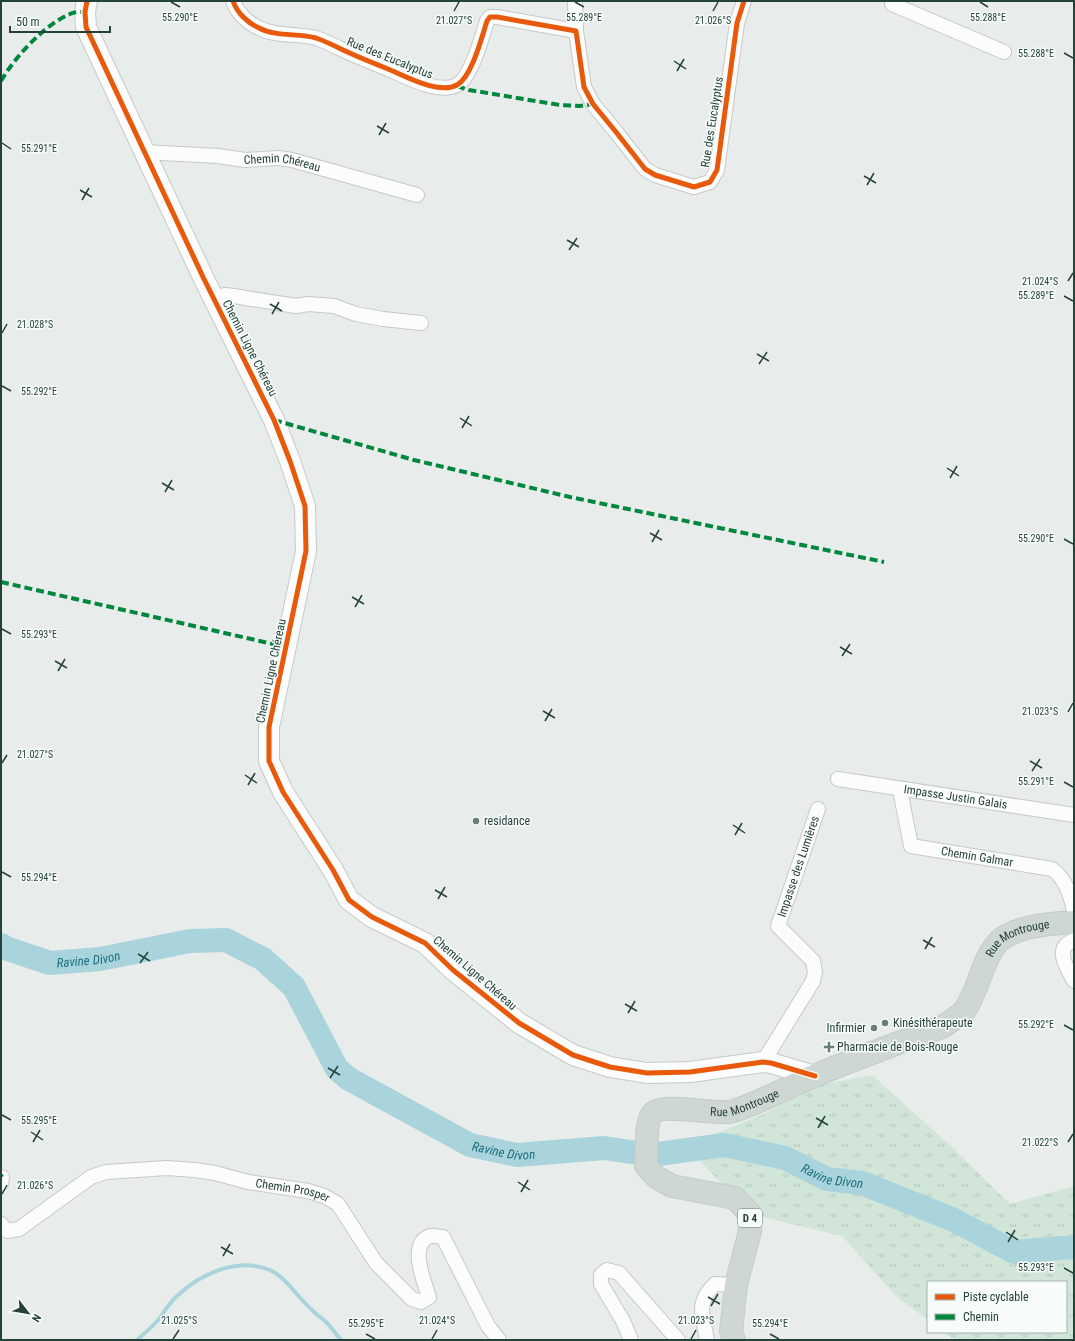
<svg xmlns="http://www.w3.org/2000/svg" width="1075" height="1341" viewBox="0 0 1075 1341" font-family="'Roboto Condensed',sans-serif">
<defs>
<pattern id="grass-tufts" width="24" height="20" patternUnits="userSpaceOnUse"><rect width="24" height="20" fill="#d1e6d8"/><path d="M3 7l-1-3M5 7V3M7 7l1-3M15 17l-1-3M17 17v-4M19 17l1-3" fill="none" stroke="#b3c6ba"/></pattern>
</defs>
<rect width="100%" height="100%" fill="#e8edeb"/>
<path fill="url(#grass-tufts)" d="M872,1075L951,1146L1010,1204L1074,1186V1340H955L944,1332H1066V1282H928V1320L898,1298L842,1236L750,1214L686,1146L766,1113L812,1086Z"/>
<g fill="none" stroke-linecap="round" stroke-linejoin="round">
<path stroke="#a9d4db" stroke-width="4" d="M137,1340C144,1334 153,1326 159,1319C165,1310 170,1302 178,1295C202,1273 240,1256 272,1271C285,1277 297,1296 307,1305C312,1311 319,1316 325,1321C331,1327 336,1334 341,1340"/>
<path stroke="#a9d4db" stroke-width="24" id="s1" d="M1,945L8,949L50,963L100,959L190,941L226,940L263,959L294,987L337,1069L349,1079L470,1145L517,1155L604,1148L651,1155L724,1145L785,1158L827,1179L862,1183L954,1220L1014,1252L1074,1247"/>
<defs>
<g id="street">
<path d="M233,1C237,13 248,23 259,28C276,37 298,33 316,38C325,41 335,46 343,50C358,57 373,63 388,69C405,76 439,95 457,85C472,77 482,36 487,21L490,17H497L576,31L584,87L593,104L616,132L645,169L655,175L694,187L710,182L717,170L737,23L744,1"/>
<path d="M575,1L576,31"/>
<path d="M892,4L1004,52"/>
<path id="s2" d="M144,152L218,156L245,160L279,158L292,160L417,195"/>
<path d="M213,298L225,295L234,296L296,306L308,304L334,306L356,314L383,319L421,323"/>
<path id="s3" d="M838,779L1074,815"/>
<path id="s4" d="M900,790L911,846L1052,869C1065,878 1071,896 1074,911"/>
<path d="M1074,940C1053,948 1067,968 1074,981"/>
<path id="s5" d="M763,1062L813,981L815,972L813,961L778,926L818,809"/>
<path d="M1,1184L2,1177"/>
<path id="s6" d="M1,1224L7,1231L19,1229L91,1177L106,1172L167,1168L195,1170L215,1173L248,1182L308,1191L324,1196L338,1204L376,1263L412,1299L421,1302L429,1297C424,1281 408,1244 430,1236C433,1235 439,1237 443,1237L488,1326L499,1340"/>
<path d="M631,1340L623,1321L601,1284V1275L607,1270L619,1273L678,1340"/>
<path d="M707,1340C703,1316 695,1303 715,1284L736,1285"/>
</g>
<path id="secondary" d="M87,1L85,12L86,27L203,277L274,420L290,461L305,506L306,551L269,727V761L283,792L333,870L349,900L372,917L425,943L453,970L519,1023L573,1055L610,1067L647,1073L690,1072L763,1062L771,1063L815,1076"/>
<g id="primary">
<path id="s7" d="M734,1340L731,1331L736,1285L750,1231V1214L735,1198L672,1186L656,1177L646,1166C647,1155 645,1120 653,1113C665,1102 715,1116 734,1111C762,1102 787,1087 814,1076C857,1058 901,1042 944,1026C951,1021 958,1017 964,1011C979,992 983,952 1003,938C1023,925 1051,924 1074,922"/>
</g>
</defs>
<use href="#street" stroke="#c5cac8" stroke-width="16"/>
<use href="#secondary" stroke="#c3cbc8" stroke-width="22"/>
<use href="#primary" stroke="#c3ccc9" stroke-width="24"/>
<use href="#street" stroke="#fcfcfc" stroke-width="14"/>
<use href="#secondary" stroke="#fcfcfc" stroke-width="20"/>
<use href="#primary" stroke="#cfd7d5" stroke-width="22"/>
<path stroke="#00873e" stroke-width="4" stroke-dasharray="8 4" stroke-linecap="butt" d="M1,81C15,57 44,25 70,14C74,12 80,12 85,12
M457,86L469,90L560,105L580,106L593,104
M274,420L414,460L570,497L884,562
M1,582L286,647
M1,1175L2,1177"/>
<defs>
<path id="cycleway" d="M87,1L85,12L86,27L203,277L274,420L290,461L305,506L306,551L269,727V761L283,792L333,870L349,900L372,917L425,943L453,970L519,1023L573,1055L610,1067L647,1073L690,1072L763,1062L771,1063L815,1076
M233,1C237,13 248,23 259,28C276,37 298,33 316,38C325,41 335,46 343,50C358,57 373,63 388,69C405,76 439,95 457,85C472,77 482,36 487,21L490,17H497L576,31L584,87L593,104L616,132L645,169L655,175L694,187L710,182L717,170L737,23L744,1"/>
</defs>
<use href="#cycleway" stroke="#f7fbf9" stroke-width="8"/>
<use href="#cycleway" stroke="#e8590c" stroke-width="5"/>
</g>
<path fill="none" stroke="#24423a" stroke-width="1.5" d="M171,2L180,7M575,2L584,7M980,2L988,7M454,11L459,2M713,11L718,2M1064,53L1073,58M674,61L686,69M677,71L684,59M377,126L389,133M379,135L386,123M2,143L11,149M864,176L876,183M867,185L874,173M80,190L92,197M82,200L89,188M567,240L579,247M569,250L577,238M1068,281L1073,273M1064,296L1073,301M270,304L282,311M272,314L279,302M2,333L7,324M757,354L769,361M759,364L767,352M2,386L11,391M460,418L472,426M462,428L469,416M947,468L959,476M950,478L957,466M162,483L174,490M165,492L172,480M650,533L662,540M1064,539L1073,544M652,542L659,530M352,597L364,604M355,607L362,595M2,629L11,634M840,647L852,654M842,656L850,644M55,661L67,668M58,671L65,659M543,711L555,718M1068,712L1073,703M545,721L552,709M1030,761L1042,768M2,763L7,755M1032,771L1040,759M245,775L257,783M1064,782L1073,787M248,785L255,773M733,825L745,833M735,835L742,823M2,872L11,877M435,890L447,897M438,899L445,887M923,940L935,947M925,949L932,937M138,954L150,961M140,963L148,952M625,1004L637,1011M628,1013L635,1001M1064,1025L1073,1030M328,1068L340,1075M330,1078L338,1066M2,1115L11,1120M816,1118L828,1125M818,1128L825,1116M31,1132L43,1140M33,1142L40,1130M1068,1142L1073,1134M518,1182L530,1190M521,1192L528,1180M2,1194L7,1185M1006,1232L1018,1240M1008,1242L1015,1230M221,1247L233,1254M223,1256L230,1244M1064,1268L1073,1273M708,1297L720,1304M711,1306L718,1294M366,1334L375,1339M770,1334L779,1339M173,1339L179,1330M432,1339L437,1330M691,1339L696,1330"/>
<g fill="#697e78" stroke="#f7fbf9" stroke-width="1.5">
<circle cx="476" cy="821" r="4"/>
<circle cx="885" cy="1023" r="4"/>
<circle cx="874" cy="1028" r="4"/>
<path d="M827 1041h4v4h4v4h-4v4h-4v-4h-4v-4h4z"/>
</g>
<g text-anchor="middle" stroke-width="3" stroke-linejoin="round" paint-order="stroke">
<rect fill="#f7fbf9" stroke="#637a73" stroke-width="1" x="738" y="1209" width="24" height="18" rx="3"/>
<g font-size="11" font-weight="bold" fill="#24423a">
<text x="750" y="1222">D 4</text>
</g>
<g font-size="12" fill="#24423a" stroke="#f7fbf9">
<text transform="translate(390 58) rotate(22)" y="4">Rue des Eucalyptus</text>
<text transform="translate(712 122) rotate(-81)" y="4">Rue des Eucalyptus</text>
<text dy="4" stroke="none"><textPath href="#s2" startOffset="139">Chemin Chéreau</textPath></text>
<text transform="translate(250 348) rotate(63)" y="4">Chemin Ligne Chéreau</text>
<text transform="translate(271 671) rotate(-78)" y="4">Chemin Ligne Chéreau</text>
<text dy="4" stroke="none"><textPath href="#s3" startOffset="119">Impasse Justin Galais</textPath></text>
<text dy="4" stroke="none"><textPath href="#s4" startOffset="124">Chemin Galmar</textPath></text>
<text dy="4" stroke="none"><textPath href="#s5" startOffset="228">Impasse des Lumières</textPath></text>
<text dy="4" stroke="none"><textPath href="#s7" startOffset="732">Rue Montrouge</textPath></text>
<text transform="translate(475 973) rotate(41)" y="4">Chemin Ligne Chéreau</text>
<text dy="4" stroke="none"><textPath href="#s7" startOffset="396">Rue Montrouge</textPath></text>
<text dy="4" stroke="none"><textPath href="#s6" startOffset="315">Chemin Prosper</textPath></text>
</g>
<g font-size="12" fill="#24423a" stroke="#f7fbf9" text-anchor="start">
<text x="484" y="825">residance</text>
<text x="893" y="1027">Kinésithérapeute</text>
<text x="866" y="1032" text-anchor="end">Infirmier</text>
<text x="837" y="1051">Pharmacie de Bois-Rouge</text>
</g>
<g font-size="13" font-style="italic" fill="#1c6f80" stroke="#f7fbf9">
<text dy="5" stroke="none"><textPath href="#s1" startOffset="91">Ravine Divon</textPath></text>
<text dy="5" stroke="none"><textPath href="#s1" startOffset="594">Ravine Divon</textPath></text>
<text dy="5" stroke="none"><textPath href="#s1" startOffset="930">Ravine Divon</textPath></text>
</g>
</g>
<g font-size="10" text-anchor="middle" fill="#24423a" stroke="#f7fbf9" stroke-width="3" stroke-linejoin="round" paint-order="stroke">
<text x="180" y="21">55.290°E</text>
<text x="584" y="21">55.289°E</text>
<text x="988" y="21">55.288°E</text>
<text x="454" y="24">21.027°S</text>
<text x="713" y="24">21.026°S</text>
<text x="1036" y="57">55.288°E</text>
<text x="39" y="152">55.291°E</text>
<text x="1040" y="285">21.024°S</text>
<text x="1036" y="299">55.289°E</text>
<text x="35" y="328">21.028°S</text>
<text x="39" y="395">55.292°E</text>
<text x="1036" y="542">55.290°E</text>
<text x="39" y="638">55.293°E</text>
<text x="1040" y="715">21.023°S</text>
<text x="35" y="758">21.027°S</text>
<text x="1036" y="785">55.291°E</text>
<text x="39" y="881">55.294°E</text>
<text x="1036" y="1028">55.292°E</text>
<text x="39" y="1124">55.295°E</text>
<text x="1040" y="1146">21.022°S</text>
<text x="35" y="1189">21.026°S</text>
<text x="1036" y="1271">55.293°E</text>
<text x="179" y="1324">21.025°S</text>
<text x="437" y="1324">21.024°S</text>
<text x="696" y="1324">21.023°S</text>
<text x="366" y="1327">55.295°E</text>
<text x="770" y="1327">55.294°E</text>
</g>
<rect width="1075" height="1341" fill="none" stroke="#24423a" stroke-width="4"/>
<rect x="927" y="1281" width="140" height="52" fill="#f7fbf9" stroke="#a3b1ad"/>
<rect x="935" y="1294" width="20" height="6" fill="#e8590c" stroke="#a3b1ad"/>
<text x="963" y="1301" font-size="12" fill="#24423a">Piste cyclable</text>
<rect x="935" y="1314" width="20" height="6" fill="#00873e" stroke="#a3b1ad"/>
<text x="963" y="1321" font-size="12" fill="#24423a">Chemin</text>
<g transform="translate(28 1313) rotate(121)" stroke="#f7fbf9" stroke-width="3" paint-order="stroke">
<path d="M0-3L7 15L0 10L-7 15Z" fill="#24423a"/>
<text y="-6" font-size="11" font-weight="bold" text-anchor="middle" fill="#24423a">N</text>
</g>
<path d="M10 26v6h100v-6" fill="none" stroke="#24423a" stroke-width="2"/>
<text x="16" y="26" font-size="12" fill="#24423a" stroke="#f7fbf9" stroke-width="3" paint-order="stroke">50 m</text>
</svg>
